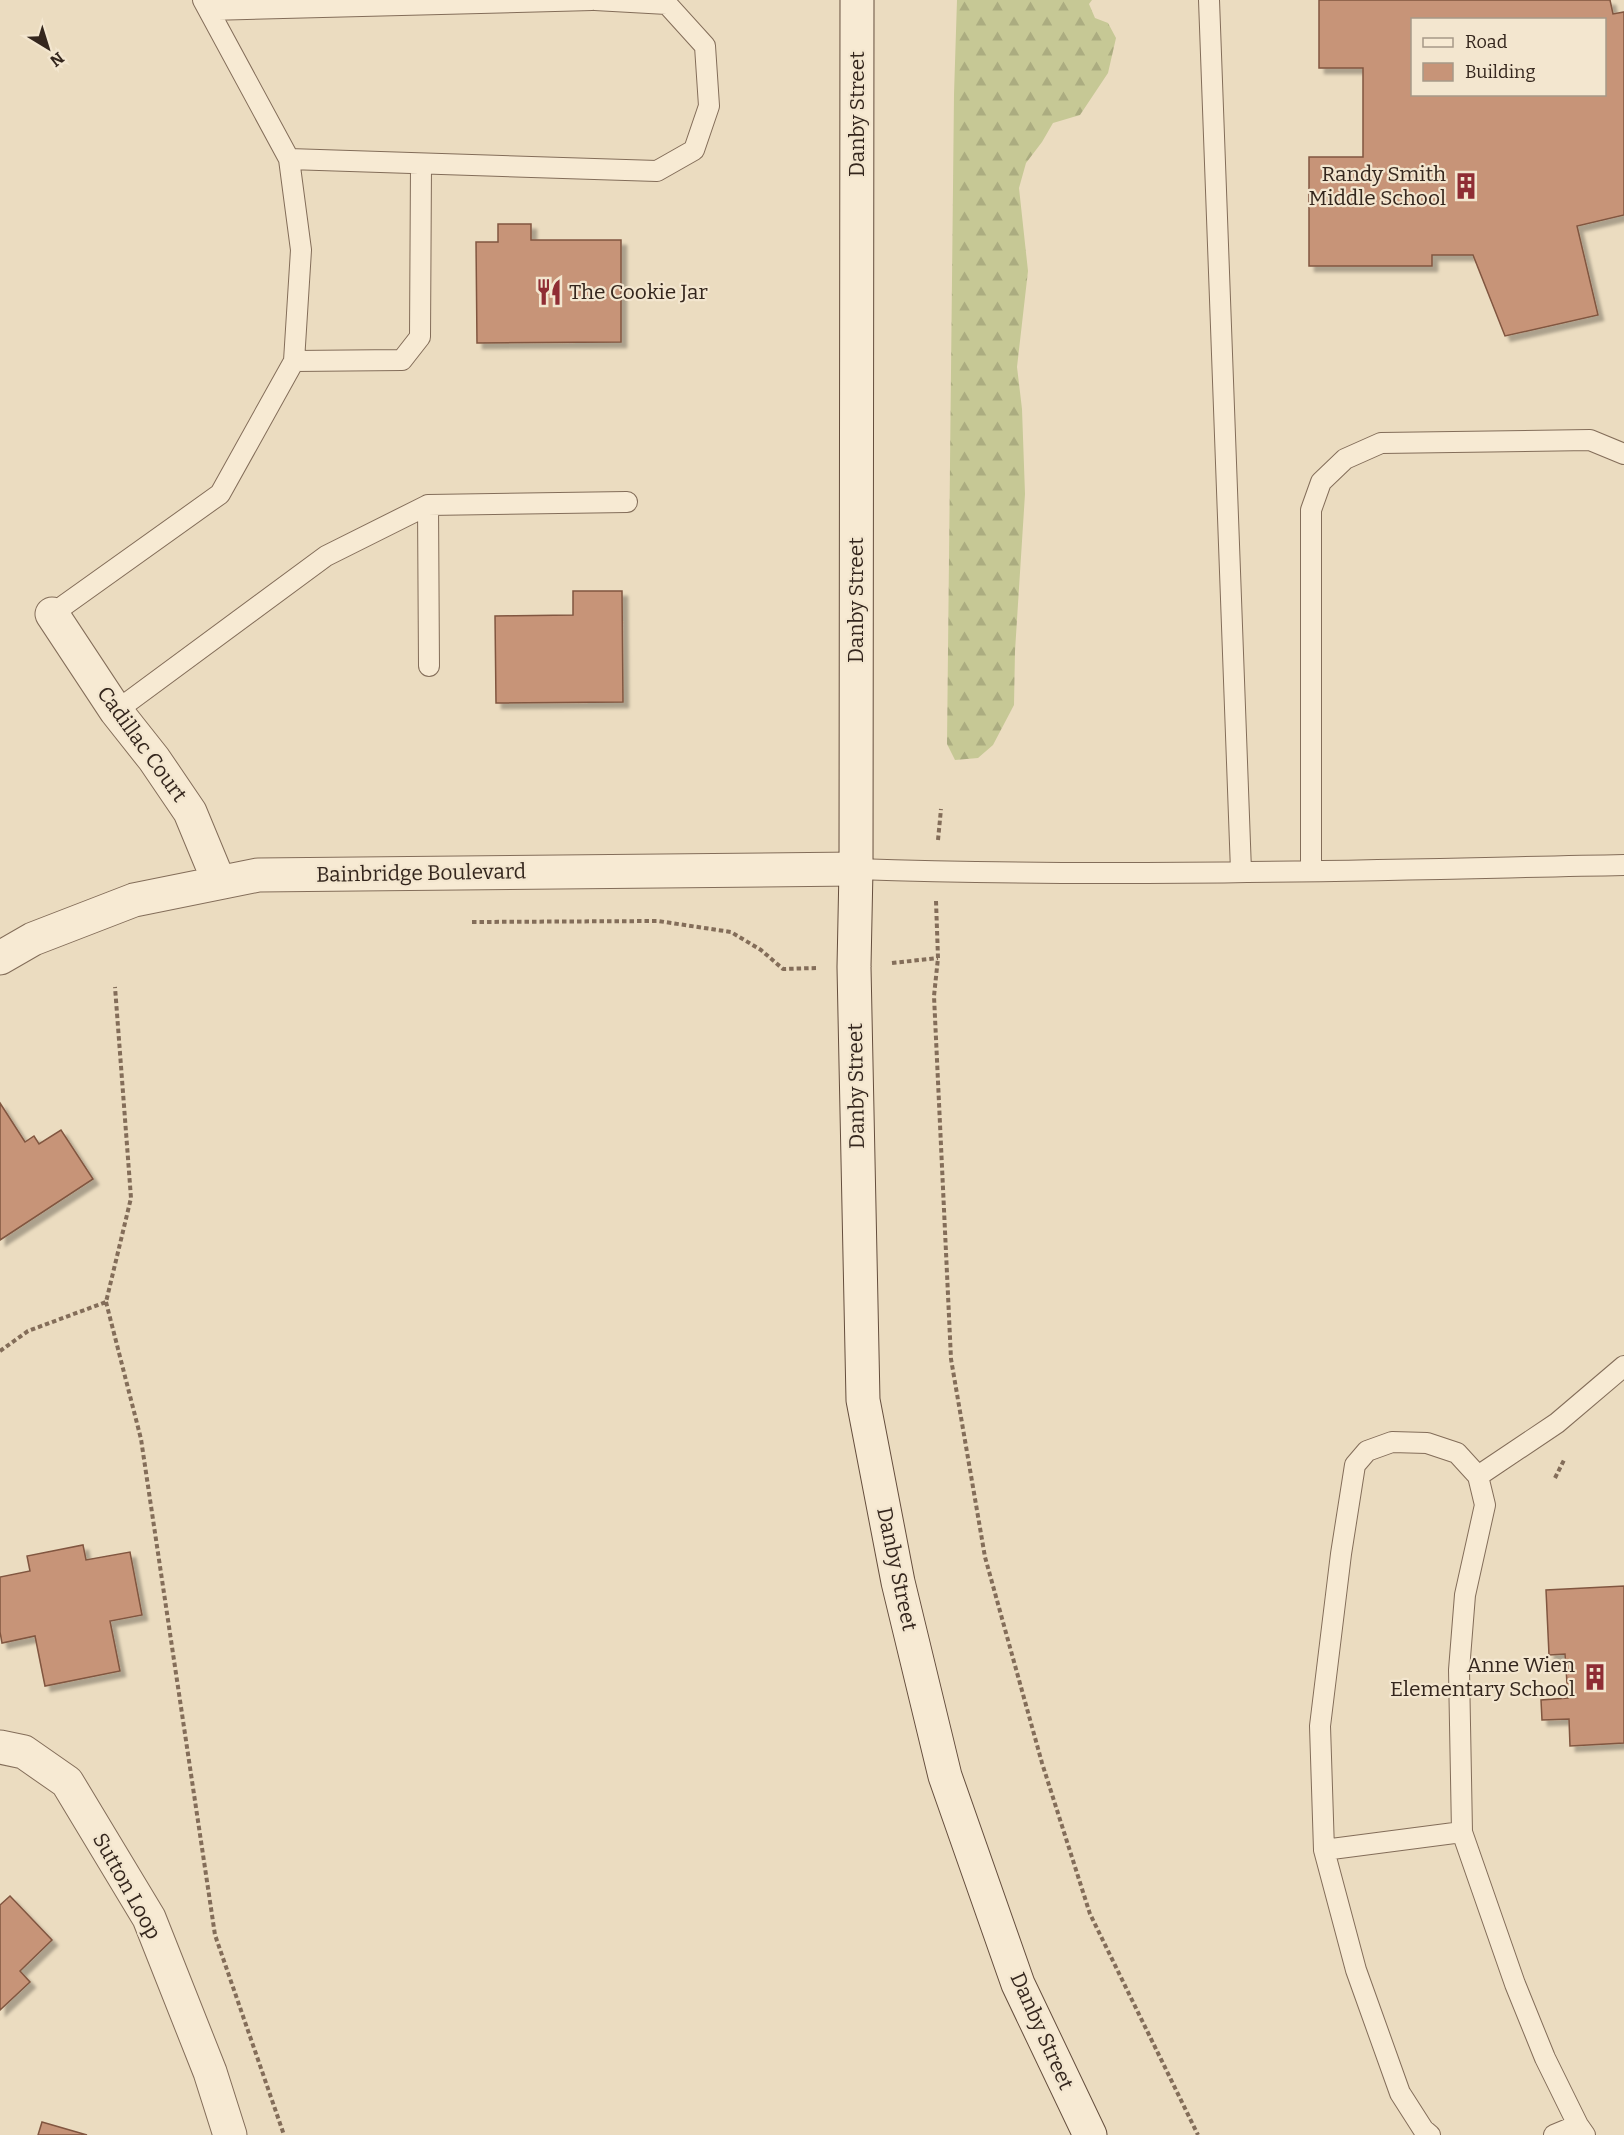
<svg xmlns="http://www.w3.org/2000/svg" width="1624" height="2135" viewBox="0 0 1624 2135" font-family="Bitter,serif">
<defs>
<pattern id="forest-firs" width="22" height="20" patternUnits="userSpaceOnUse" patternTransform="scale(1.5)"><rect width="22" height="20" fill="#c6c895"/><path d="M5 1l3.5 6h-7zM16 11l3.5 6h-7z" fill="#abac80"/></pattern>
<filter id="shadow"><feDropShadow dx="5.5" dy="5.5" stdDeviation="1.5" flood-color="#0004"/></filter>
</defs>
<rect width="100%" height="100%" fill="#ebdcc0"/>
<path fill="url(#forest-firs)" d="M957,0H1092L1089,4L1095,18L1108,23L1116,38L1108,73L1080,115L1053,123L1042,142L1026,163L1019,188L1028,271L1017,367L1022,409L1025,494L1015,651L1014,705L993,745L978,758L955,760L947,744L954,94Z"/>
<path fill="#c79478" stroke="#815640" stroke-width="1.5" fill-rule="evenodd" filter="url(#shadow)" d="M1319,0H1610L1613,14L1624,12V215L1577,226L1598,315L1505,336L1473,255H1432V266H1309V157H1363V68H1319ZM1412,20H1604V94H1412Z
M498,224H531V240H621V342L477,343L476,242H498Z
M573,591H622L623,702L496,703L495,616L573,615Z
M0,1103L25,1142L34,1136L39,1144L61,1130L93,1179L0,1240Z
M83,1545L86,1560L130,1552L142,1615L110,1621L120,1671L45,1686L35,1636L2,1643L0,1632V1577L30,1571L27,1556Z
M1624,1586V1743L1570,1746L1569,1719L1542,1720L1541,1700L1568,1698L1565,1654L1549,1655L1546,1590Z
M10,1896L52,1940L20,1971L30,1982L0,2010V1905Z
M42,2122L87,2135H38Z"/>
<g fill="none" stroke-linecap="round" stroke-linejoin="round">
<defs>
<path id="lane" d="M1209,0L1241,871
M209,10L592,0
M289,159L657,171L694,150L709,106L705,46L667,4L595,0
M294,361L402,360L420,337L421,165
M428,505L429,666
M52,614L220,494L294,361L301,250L289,159L203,0
M116,711L326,556L428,505L627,502
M856,869C1112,878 1368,870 1624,865
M1311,870V510L1321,482L1345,459L1381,443L1590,440L1624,454
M1478,1476L1557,1423L1624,1366
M1324,1850L1462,1832
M1430,2135L1423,2129L1400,2093L1356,1970L1324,1850L1320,1726L1341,1554L1355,1465L1367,1451L1392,1442L1427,1443L1457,1453L1478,1476L1485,1505L1465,1595L1459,1670L1462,1832L1515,1984L1545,2058L1578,2125L1585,2135
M1554,2135L1578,2125"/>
<path id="street" d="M52,614L116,711L154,759L190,812L219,882
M0,958L33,939L134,900L258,875L856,869
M0,1747L24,1752L67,1782L149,1918L210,2072L230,2135"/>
<path id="secondary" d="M857,0L856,869L854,967L863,1400L898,1582L945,1776L1018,1984L1090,2135"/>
</defs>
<use href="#lane" stroke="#836d59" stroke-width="22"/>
<use href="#street" stroke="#836d59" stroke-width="35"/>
<use href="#secondary" stroke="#654e3d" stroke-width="35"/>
<path stroke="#836d59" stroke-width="4" stroke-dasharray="4.5 3" stroke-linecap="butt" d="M938,840L941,809
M936,901L938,958L934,996L951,1359L985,1557L1042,1763L1090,1914L1198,2135
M472,922L658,921L731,932L761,950L783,969L816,968
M892,963L938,958
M106,1302L141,1439L215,1935L284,2135
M0,1351L28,1331L106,1302L131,1198L115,987
M1555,1478L1565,1458"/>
<use href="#lane" stroke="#f7ead3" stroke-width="20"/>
<use href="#street" stroke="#f7ead3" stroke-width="33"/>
<use href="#secondary" stroke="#f7ead3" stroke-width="33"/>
</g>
<defs>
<symbol id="building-bare" viewBox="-9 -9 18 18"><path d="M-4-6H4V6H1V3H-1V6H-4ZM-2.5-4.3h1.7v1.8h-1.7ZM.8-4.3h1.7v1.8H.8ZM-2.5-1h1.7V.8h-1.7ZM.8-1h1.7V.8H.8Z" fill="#8f2d34" stroke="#f3e6cf" stroke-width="2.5" paint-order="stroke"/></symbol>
<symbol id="restaurant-bare" viewBox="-9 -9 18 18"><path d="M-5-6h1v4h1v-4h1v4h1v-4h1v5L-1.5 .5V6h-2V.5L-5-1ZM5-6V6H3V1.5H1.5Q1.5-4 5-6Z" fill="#8f2d34" stroke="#f3e6cf" stroke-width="2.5" paint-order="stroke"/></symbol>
</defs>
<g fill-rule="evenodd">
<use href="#building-bare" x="1447" y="167" width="38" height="38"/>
<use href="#restaurant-bare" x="530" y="273" width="38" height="38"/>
<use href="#building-bare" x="1576" y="1658" width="38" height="38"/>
</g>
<g text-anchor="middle" stroke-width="4.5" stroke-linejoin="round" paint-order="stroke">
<g font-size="21" fill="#34261d" stroke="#f3e6cf">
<text transform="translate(857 114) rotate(-90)" y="7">Danby Street</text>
<text transform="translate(856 600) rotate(-90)" y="7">Danby Street</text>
<text transform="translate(142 744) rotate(54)" y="7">Cadillac Court</text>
<text transform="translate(421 873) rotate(-1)" y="7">Bainbridge Boulevard</text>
<text transform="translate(856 1086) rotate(-91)" y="7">Danby Street</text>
<text transform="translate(897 1569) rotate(78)" y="7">Danby Street</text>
<text transform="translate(127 1886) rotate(61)" y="7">Sutton Loop</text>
<text transform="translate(1042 2031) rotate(66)" y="7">Danby Street</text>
</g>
<g font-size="21" fill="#34261d" stroke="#f3e6cf" text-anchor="end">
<text x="1446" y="181">Randy Smith<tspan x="1446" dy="24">Middle School</tspan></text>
<text x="569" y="299" text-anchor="start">The Cookie Jar</text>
<text x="1575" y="1672">Anne Wien<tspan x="1575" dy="24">Elementary School</tspan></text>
</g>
</g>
<rect x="1411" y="18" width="195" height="78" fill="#f3e6cf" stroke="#a79988" stroke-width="1.5"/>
<rect x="1423" y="38" width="30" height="9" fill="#f7ead3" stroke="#a79988" stroke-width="1.5"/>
<text x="1465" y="48" font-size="18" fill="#34261d">Road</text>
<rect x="1423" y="63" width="30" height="18" fill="#c79478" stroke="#a79988" stroke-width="1.5"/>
<text x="1465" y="78" font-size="18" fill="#34261d">Building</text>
<g transform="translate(48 48) rotate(142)" stroke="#f3e6cf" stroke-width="4.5" paint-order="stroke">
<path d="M0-4.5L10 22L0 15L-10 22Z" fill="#34261d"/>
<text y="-9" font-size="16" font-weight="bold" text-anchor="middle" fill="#34261d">N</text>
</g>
</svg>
